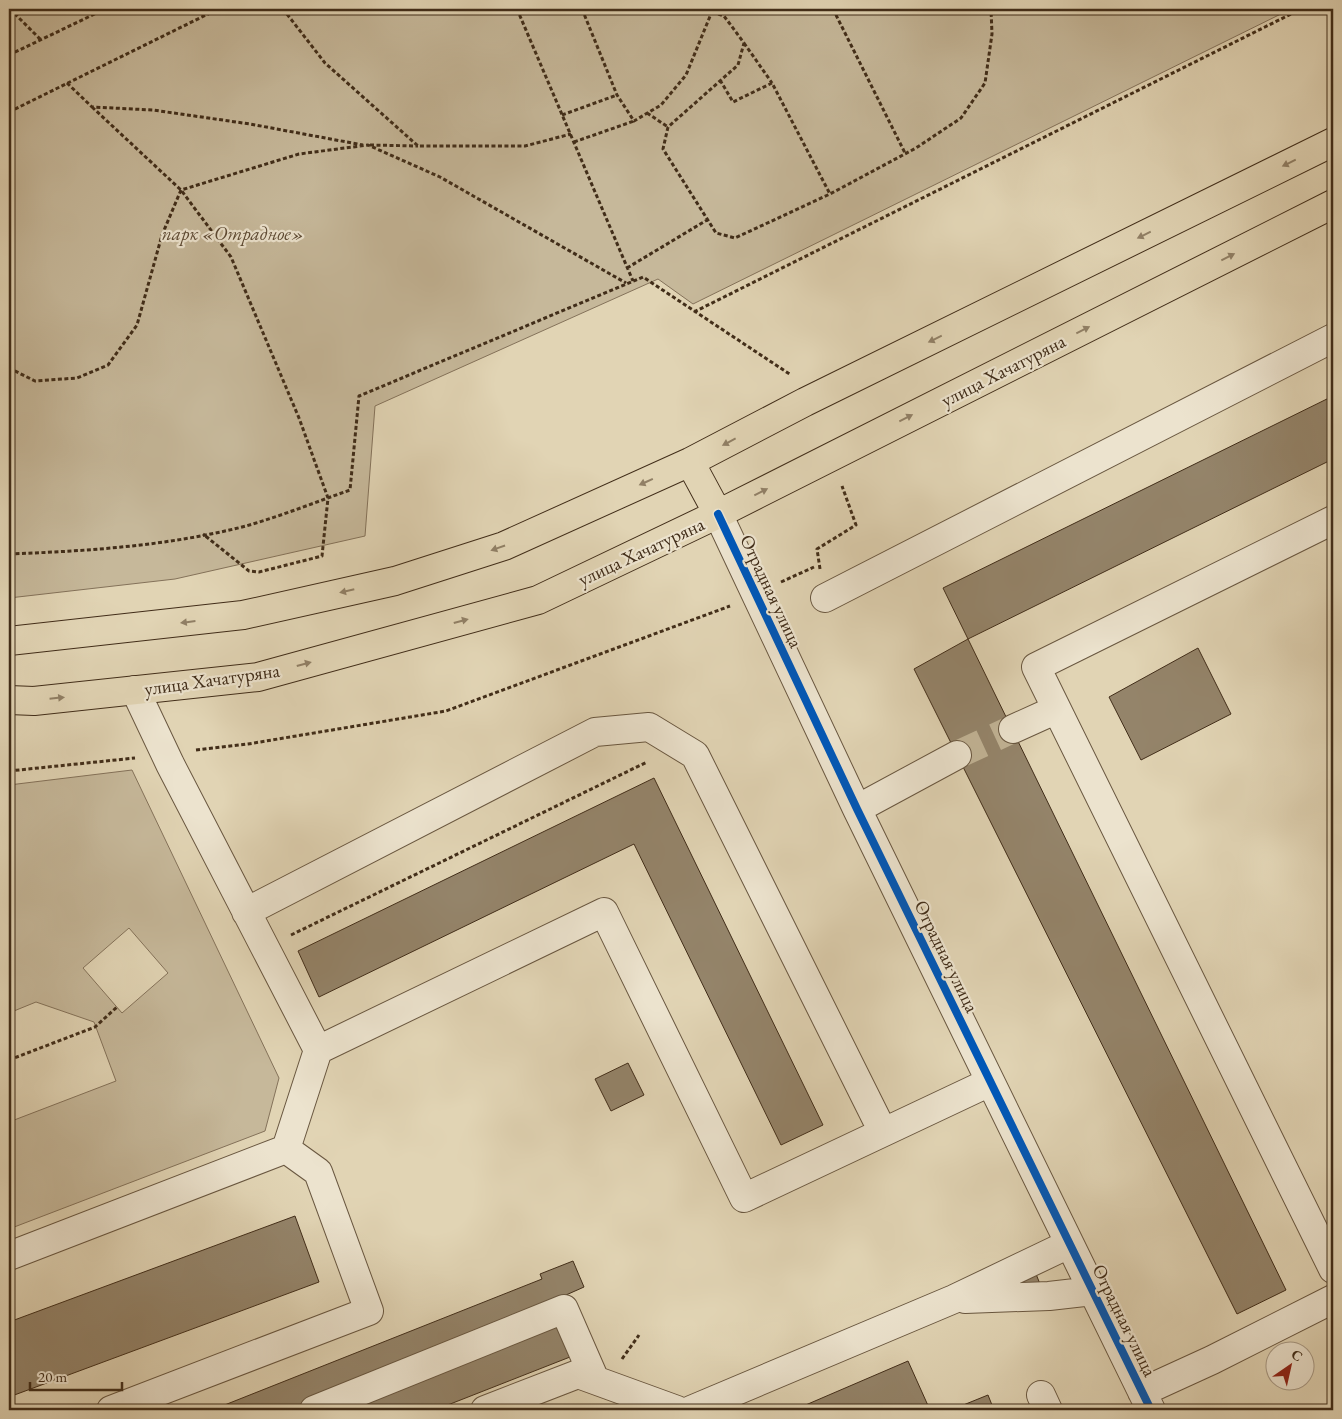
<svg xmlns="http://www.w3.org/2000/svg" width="1342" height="1419" viewBox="0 0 1342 1419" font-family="'EB Garamond',serif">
<rect width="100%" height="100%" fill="#e1d4b4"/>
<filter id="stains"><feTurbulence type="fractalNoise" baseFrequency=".004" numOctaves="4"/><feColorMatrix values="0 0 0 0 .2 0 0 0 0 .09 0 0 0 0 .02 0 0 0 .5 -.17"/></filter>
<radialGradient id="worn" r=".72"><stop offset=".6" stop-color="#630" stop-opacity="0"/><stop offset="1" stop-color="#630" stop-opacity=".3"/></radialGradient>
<path fill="#c6b89a" stroke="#84725a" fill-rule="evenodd" d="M9,9H1291L693,304L658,279L375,406L365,536L175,579L9,598Z
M132,770L279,1078L265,1131L9,1229V1122L116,1081L94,1022L36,1002L9,1013V785ZM129,928L168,973L122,1013L83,968Z"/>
<path fill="#94846a" stroke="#412d19" d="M1333,396V459L968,639L943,588Z
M968,639L1286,1290L1237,1314L914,669Z
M1198,648L1231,714L1141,760L1109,697Z
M654,778L823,1125L781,1145L634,844L319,997L298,951Z
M628,1063L644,1095L611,1111L595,1079Z
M295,1216L319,1282L9,1397V1322Z
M573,1261L584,1287L566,1295L569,1299L295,1410H212L542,1279L540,1274Z
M1036,1274L1040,1284L1020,1291L1016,1281Z
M556,1322L570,1357L435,1410H336Z
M908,1361L930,1410H794Z
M988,1395L994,1410H951Z"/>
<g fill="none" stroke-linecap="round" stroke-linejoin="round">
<path stroke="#c1b395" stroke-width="28" stroke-dasharray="28 14" stroke-linecap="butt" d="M957,755L1013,729"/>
<defs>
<path id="minor" d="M718,514L857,809L1151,1410
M1333,520L1036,667L1333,1269
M825,598L1333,338
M135,690L170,764L318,1050L604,912L744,1198L990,1082
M1013,729L1055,710
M857,809L957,755
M246,912L595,732L649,727L695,755L883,1132
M9,1256L286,1149L318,1050
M965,1299L1049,1296L1093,1291
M1142,1392L1212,1360L1333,1299
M1041,1395L1048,1410
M111,1410L369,1311L318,1172L286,1149
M314,1410L564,1309L595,1380
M485,1410L578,1374L677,1410
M691,1410L954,1299L1069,1244"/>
<path id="major" d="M690,462L718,514
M9,641L243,615L395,581L504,546L690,462L805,402L1333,142
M9,700L34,701L258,677L538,600L718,514L1333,204"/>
</defs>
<use href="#minor" stroke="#695740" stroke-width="30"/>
<use href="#major" stroke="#412d19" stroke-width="30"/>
<path stroke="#412d19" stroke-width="3" stroke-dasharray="4 2.5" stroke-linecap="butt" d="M10,9L41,40
M283,9L325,63L418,146H525L571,134
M517,9L633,281
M582,9L617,95L634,121L661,105L686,75L713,9
M833,9L905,153
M712,12L724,16L744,43L738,65L668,127L663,149L716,233L735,238L830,194L916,148L961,118L985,83L992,34L991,9
M744,43L772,83
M9,55L105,9
M720,80L733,102L772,83L830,194
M67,83L92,107L153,110L250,124L363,145
M92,107L181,190L231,257L299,418L328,498L322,556L259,572L249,571L203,534
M9,112L218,9
M647,113L668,127
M562,115L617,95
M574,142L634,121
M370,145L418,146
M627,268L707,220
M694,312L1301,9
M9,368L35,381L77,378L108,365L137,325L162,235L181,190L299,154L368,145L440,177L626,283
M9,554C88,551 168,546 246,526C281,516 316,502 350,490L359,396L643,277L791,375
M820,569L817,549L856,525L842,486
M781,582L814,567
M196,750L248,744L446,711L730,606
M9,771L135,758
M291,935L647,762
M9,1060L95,1027L117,1007
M622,1359L639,1335"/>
<use href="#minor" stroke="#ece3ce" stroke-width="28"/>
<use href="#major" stroke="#e1d4b4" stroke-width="28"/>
<defs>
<path id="cycleway" d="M718,514L857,809L1151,1410"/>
</defs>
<use href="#cycleway" stroke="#ece3ce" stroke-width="11"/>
<use href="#cycleway" stroke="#0057b8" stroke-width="8"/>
</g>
<defs><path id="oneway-solid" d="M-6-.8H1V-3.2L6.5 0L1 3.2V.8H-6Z" transform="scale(1.25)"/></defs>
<g fill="#918066">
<use href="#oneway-solid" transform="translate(1289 163) rotate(154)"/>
<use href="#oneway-solid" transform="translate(1144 235) rotate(154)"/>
<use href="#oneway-solid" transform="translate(1228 257) rotate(-27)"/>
<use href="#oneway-solid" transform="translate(1083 330) rotate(-27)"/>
<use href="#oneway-solid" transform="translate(935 339) rotate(154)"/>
<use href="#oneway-solid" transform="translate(906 418) rotate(-27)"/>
<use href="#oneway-solid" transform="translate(729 442) rotate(152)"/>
<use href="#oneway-solid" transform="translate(646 482) rotate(156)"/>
<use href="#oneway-solid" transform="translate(761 492) rotate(-27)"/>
<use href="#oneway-solid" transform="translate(498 548) rotate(161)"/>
<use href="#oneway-solid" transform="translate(347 591) rotate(167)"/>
<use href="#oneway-solid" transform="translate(461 621) rotate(-15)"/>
<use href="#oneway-solid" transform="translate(188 622) rotate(173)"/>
<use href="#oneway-solid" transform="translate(304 664) rotate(-15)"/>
<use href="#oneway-solid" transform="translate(57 698) rotate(-6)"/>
</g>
<g text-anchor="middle" stroke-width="4.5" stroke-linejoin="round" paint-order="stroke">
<g font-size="19" font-style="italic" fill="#5c4933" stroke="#ece3ce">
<text x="233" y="240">парк «Отрадное»</text>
</g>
<g font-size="19" fill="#412d19" stroke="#ece3ce">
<text transform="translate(1003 370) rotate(-27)" y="7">улица Хачатуряна</text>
<text transform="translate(641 551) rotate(-25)" y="7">улица Хачатуряна</text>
<text transform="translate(772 591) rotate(65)" y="7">Отрадная улица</text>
<text transform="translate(212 679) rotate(-8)" y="7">улица Хачатуряна</text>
<text transform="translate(947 956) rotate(64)" y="7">Отрадная улица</text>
<text transform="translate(1125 1320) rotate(64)" y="7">Отрадная улица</text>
</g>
</g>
<rect width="1342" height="1419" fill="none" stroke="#e1d4b4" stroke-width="30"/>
<rect x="10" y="10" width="1322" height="1399" fill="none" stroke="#412d19" stroke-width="2.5"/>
<rect x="15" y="15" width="1312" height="1389" fill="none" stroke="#412d19"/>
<g transform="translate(1290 1366) rotate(34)"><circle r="24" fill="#ece3ce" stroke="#a89a86"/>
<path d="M0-4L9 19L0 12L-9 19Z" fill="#8f2418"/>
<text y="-8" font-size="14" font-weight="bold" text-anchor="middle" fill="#412d19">С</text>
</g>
<path d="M30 1382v8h92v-8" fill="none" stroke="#412d19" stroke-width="2.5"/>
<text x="38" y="1382" font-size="15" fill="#412d19" stroke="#ece3ce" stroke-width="4" paint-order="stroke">20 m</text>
<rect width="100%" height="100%" filter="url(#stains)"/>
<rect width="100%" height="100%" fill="url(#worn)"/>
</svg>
